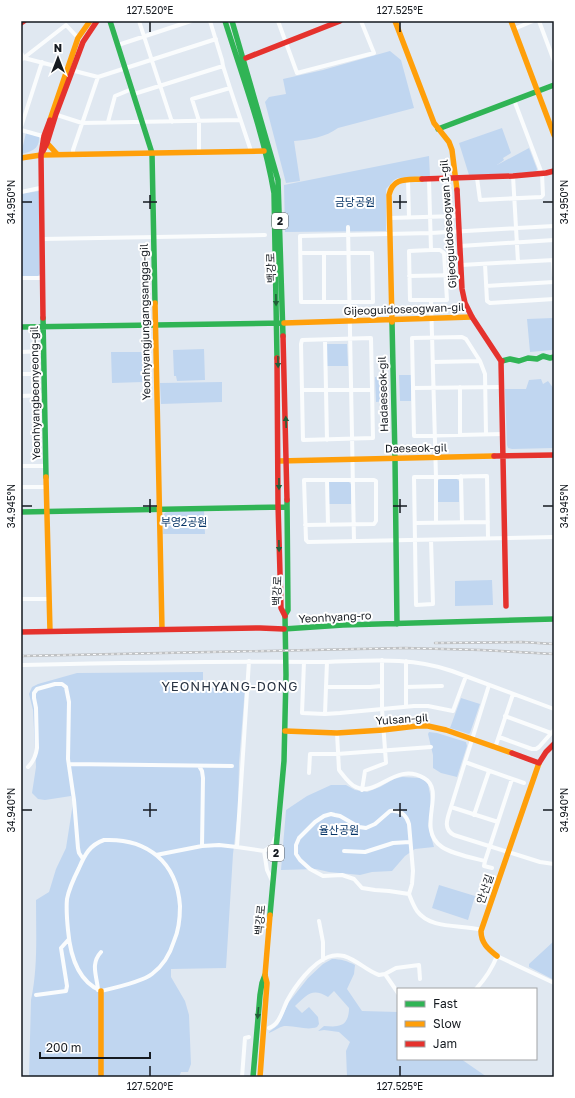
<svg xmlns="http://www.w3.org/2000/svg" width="575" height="1098" viewBox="0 0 575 1098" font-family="'Golos Text','Noto Sans KR',sans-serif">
<rect width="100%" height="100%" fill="#e0e8f1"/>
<path fill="#c0d6f0" d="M390,51L401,60L414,108L338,128C326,137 309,140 294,141L300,181L286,183L265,102L269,97L286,94L283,79L323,70Z
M502,128L511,153L503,158L504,160L497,165L529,148L537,169L536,172L481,175H469L459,143Z
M26,133L36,135L39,137C40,149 31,152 21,154Z
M429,156L430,177L398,178L394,180L386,189V231L285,232L284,185Z
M39,191L40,274L37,277H21V194Z
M553,318L554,326V347L552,350L530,352L527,319Z
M327,344H347L348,366H327Z
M204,349L205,380L177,381L176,376H174L173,350Z
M111,352H146V379L143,382L112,383Z
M399,375H411V401H400Z
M386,376L387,401L376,402L375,377Z
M541,379L543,384L548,381L554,389V448L512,449L508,448L507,445L505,389H526L529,380Z
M222,382V402L161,404L160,383Z
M440,479H457L459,481V502H437V481Z
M329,482H349L351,484V504H329Z
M204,510L205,534H163L164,514L166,512Z
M492,580L493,605L455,606V581Z
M203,672V688H245L239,763L238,812L233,854L226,968L171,969V977L185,1001L189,1015L191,1064L188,1072H181L179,1077H29L31,1000C38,968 36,933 36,900L49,892L56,869L66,848L73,803L71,796L45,800L38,799L32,793L36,767L33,710L29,694L32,687L38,684L77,673Z
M461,698L480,704L470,733L469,734L450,728Z
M429,732L437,733L466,742L467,746L457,777L441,773L433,768V755L428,734Z
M402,777L420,778L425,781L428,784L430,794L431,805L428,826L434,847L415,849L405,856L392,871L372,872L360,875L329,872L316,869L281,870L286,810L307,796L331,785H346L355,790L367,792L380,787L394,779Z
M439,885L475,896L468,920L432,908Z
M554,941V980L529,967V964Z
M332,959C341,959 347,961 355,965L354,974L347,989L362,1011L398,1012V1059H461L487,1077H347L346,1051L350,1042L339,1032L324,1030L318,1031L324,1026C328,1026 333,1027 337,1026C347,1025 349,1016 349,1008L334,991L328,997C312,987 307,995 295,1006L302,1013L309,1007L318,1017L319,1024L317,1027C306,1031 296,1025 284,1026C279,1027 274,1031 269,1033V1032L278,1025L289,1002L308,978L323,964Z"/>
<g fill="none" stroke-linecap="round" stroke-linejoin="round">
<path stroke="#fafcfd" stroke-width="4" d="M139,21L172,122
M210,21L222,60L223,66L230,88L251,151
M278,21L297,73L374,53L361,21
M539,21L554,61
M514,29L533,21
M118,45L191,21
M21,53L24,58L98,77L216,39
M21,60L66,25L79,39
M134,94L223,66
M54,114L82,123L240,120
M108,122L115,96L132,89
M21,127L42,62
M21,130L46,137
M199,151V121L192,99L230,88
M73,154V150L98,77
M513,176L518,262
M477,178L480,200L541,197L543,195L542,174L514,100
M408,180L409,217
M429,180L431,250
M21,192L40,188
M389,218L458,216
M348,227L354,541
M42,239L265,235
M460,246L554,240
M431,250H440L444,253L447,300H410L409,251Z
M300,253H372L373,302H301L300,236L431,233L554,226
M324,253V302
M553,260L554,275
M485,264L487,301L490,303L554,299
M461,265L554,260
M409,276L461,275
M21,278H42
M486,286L554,282
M431,300L436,477H414L416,605L433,604L431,540
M371,338L373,438L303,440L301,344L302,340Z
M325,340L327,440
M21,352L44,351
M433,362L480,361
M21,374H45
M460,387V435
M413,388L502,387
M302,390H372
M21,396L45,395
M486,434L485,374L480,361L466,339L462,337L412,338L414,436L503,434
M21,466H46
M461,476L462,522
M327,480L328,525
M21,487H47
M415,523L488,522
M436,523V477L487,476L488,538
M305,525L374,524L376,521V481L374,480H304L306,540L308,542L554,537
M21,599H50
M249,661L237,847L264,851L272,846L275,838
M406,661V706
M304,662L302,713L325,714L340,713L414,706H428L453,711L466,676
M327,662L326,687H370L382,686
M21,665C119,663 216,661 314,662C342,662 371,659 399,661C417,662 435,665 452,671L554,709
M489,685L451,807C448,817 442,829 454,835L540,862L554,864
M406,687L442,686
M325,714L326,687
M505,716L551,733
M337,733L339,770C343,775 350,785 356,787C376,798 396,761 424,778C447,791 415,829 442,847C452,854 473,858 485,861L512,779
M499,737L532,749H536L539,747L554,730
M495,748L513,694
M465,762L524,783
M69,764L232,766
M28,767C33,762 36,755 37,748L36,708L34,698V693L37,689L55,684H62L66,687L69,702L68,759L74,800L78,848L79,853L83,859
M309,773L310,754H337L431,747
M362,790L365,771L386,763L382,709V660
M451,807L498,822
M474,815L489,771
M104,840C147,838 177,862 180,906C180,918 179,930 174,941C170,954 163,966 152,974C142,982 114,988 101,991C77,981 70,954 68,930C67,920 66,909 67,899C69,888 74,878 79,868C85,854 90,845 104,840Z
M202,846L219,845L237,847
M264,851L267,870L273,883
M344,851L365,852L393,843L410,842
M156,855L202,846L203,778L202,771L199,766
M485,861L484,866L492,868
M409,894L389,891L375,890L362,888L354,879L342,875L323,876L310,869L300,860L296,854V845L299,838L315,822L324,816L331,814L335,815L340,816L359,827L366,828L375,824L390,811C400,810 406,814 409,824L413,871L412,884L409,894C411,899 413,905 417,911C431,930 461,924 482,930
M319,921L323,942V960
M385,974L398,993
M476,989C485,979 492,969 497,956L554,983
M98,990C97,976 90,964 101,952
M36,995L66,991L67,986L61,948L69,939
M269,1028C280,1024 282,1011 287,1001C295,986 312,963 328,957C333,955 339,955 344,956C357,960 367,971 379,975L385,974L396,968L419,965L420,979
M242,1077L245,1038L249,1037"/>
<path stroke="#30b455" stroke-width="5.5" d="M110,21L152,153L155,303
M225,21C243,78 264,134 274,193L277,358
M232,21L278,180L283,336
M438,129L554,85
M43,318L46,477
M392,322L395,458L397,624
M21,327L284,323
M502,361L510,359L519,361L528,358L537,359L543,356L550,358L554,357
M21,512L287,507
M285,615L288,610L287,500
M284,629L343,625L554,619
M270,915L284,761L286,675L285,616
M253,1077L260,995L262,983L265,975"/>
<path stroke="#ff9f0a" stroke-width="5.5" d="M395,21L434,123L449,142L452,150L457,190
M511,21L554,135
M50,120L78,38L90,21
M47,143L57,154
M21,158L41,155L264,151
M155,303L162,629
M392,322L389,195C393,177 407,180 422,179
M284,323L472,317
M279,461L494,456
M46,477L50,631
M285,731L337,733L383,730L417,726H428L446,730L512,753
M497,956C488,949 481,943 481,931L539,763
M101,991V1077
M260,1077L267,983L265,975L270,915"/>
<path stroke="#e5322d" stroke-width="5.5" d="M21,23L24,21
M246,58L340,21
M43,151L47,143L56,114L83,42L97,21
M422,179L513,176L546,173L554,171
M457,190L462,289L465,303L472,317L501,361H502
M43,318L41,155L44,136L50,120
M283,336L287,500
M277,358L278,504L281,608L285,616
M501,361L506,606
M494,456L554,455
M21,632L260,628L284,629
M512,753L539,763L546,752L554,744"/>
<defs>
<path id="rail" d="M435,643L522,642L554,644
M21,656L405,648L481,650L554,654"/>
</defs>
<use href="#rail" stroke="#bfc1c3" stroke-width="2.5"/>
<use href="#rail" stroke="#fff" stroke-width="1" stroke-dasharray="3" stroke-linecap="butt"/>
</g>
<defs><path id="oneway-solid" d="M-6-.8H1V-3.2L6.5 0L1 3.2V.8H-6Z"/></defs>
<g fill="#215f38">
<use href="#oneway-solid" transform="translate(276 300) rotate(89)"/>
<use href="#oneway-solid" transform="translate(278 362) rotate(89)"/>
<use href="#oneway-solid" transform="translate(286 422) rotate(-92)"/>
<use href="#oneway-solid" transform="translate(279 484) rotate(90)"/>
<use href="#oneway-solid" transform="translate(279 546) rotate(89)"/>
<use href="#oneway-solid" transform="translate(258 1013) rotate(95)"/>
</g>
<path fill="none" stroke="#151a20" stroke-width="1.5" d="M150,22V32M400,22V32M150,195V209M400,195V209M22,202H32M143,202H157M393,202H407M543,202H553M150,499V513M400,499V513M22,506H32M143,506H157M393,506H407M543,506H553M150,803V817M400,803V817M22,810H32M143,810H157M393,810H407M543,810H553M150,1066V1076M400,1066V1076"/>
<g text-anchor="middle" stroke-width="4" stroke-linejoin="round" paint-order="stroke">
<g fill="#fff" stroke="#5b5f63" stroke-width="1">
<rect x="272" y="213" width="16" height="16" rx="3"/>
<rect x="268" y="845" width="16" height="16" rx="3"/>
</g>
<g font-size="10" font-weight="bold" fill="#151a20">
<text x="280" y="225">2</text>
<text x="276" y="857">2</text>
</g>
<g font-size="11" fill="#073567" stroke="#fff">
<text x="355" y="206">금당공원</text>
<text x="184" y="526">부영2공원</text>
<text x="339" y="834">율산공원</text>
</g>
<g font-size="11" fill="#151a20" stroke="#fff">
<text transform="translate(448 224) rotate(-94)" y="4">Gijeoguidoseogwan 1-gil</text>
<text transform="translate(271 268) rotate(-92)" y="4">백강로</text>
<text transform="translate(404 309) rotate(-2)" y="4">Gijeoguidoseogwan-gil</text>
<text transform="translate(145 322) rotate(-91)" y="4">Yeonhyangjungangsangga-gil</text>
<text transform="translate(35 393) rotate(-91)" y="4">Yeonhyangbeonyeong-gil</text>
<text transform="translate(383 394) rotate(-92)" y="4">Hadaeseok-gil</text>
<text transform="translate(416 448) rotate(-1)" y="4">Daeseok-gil</text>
<text transform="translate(277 591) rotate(-88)" y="4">백강로</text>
<text transform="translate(335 617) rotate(-3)" y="4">Yeonhyang-ro</text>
<text transform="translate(402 719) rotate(-4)" y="4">Yulsan-gil</text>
<text transform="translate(485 889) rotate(-71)" y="4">안산길</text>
<text transform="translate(260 920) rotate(-85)" y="4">백강로</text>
</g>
<g font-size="13" letter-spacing="1" fill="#2a3544" stroke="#fff">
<text x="230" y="691">YEONHYANG-DONG</text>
</g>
</g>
<rect width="575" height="1098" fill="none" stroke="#ffffff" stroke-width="44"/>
<rect x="397" y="988" width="140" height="72" fill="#ffffff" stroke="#a1a3a6"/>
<rect x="405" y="1001" width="20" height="6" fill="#30b455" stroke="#a1a3a6"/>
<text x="433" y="1008" font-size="12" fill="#151a20">Fast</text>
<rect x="405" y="1021" width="20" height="6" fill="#ff9f0a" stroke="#a1a3a6"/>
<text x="433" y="1028" font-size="12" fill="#151a20">Slow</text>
<rect x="405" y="1041" width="20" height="6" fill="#e5322d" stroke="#a1a3a6"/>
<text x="433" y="1048" font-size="12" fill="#151a20">Jam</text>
<g transform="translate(58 58)" stroke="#ffffff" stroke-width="3" paint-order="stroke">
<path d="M0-3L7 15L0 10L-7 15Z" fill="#151a20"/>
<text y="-6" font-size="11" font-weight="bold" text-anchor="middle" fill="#151a20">N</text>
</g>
<path d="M40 1052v6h110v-6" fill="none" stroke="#151a20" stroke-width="2"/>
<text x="46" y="1052" font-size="12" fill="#151a20" stroke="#ffffff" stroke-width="3" paint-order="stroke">200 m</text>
<rect x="22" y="22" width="531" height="1054" fill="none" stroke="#151a20" stroke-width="1.5"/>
<g font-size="10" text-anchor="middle" fill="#151a20">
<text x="150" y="14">127.520°E</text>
<text x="400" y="14">127.525°E</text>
<text transform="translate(11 202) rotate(-90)" y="4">34.950°N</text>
<text transform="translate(564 202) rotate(-90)" y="4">34.950°N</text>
<text transform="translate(11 506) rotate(-90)" y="4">34.945°N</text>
<text transform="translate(564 506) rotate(-90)" y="4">34.945°N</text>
<text transform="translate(11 810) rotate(-90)" y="4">34.940°N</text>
<text transform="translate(564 810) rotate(-90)" y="4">34.940°N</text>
<text x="150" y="1090">127.520°E</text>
<text x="400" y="1090">127.525°E</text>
</g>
</svg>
